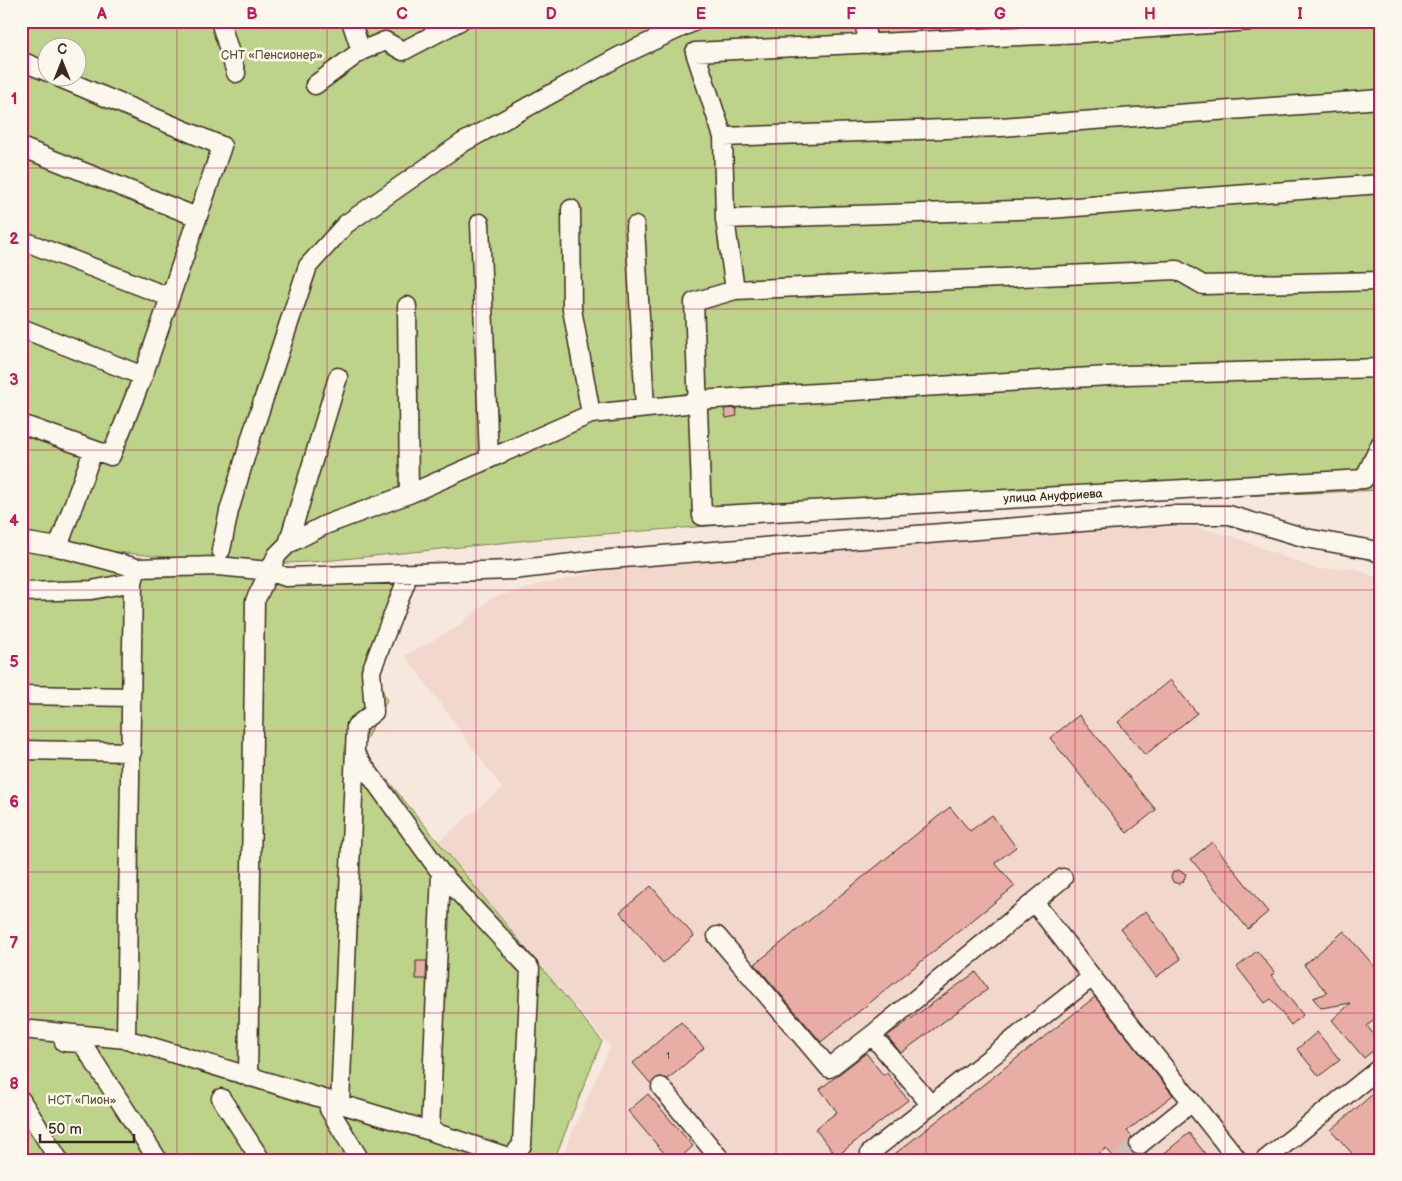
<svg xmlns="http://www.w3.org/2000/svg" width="1402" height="1181" viewBox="0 0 1402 1181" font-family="'Balsamiq Sans',sans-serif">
<rect width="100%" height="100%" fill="#f7e8de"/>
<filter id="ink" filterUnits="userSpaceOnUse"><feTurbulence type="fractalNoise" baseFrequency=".02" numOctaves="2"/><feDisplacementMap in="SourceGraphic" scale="10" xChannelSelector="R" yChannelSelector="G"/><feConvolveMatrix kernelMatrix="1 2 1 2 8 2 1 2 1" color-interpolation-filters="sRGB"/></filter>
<g filter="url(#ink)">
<path fill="#f2d7cd" d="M1196,527L1234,537L1316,569L1354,568L1381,580V1160H560L610,1047L438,842L502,788L405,655L456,628L493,597L530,588L538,584L549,583L615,568L1123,528Z"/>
<path fill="#bdd389" stroke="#7c7e54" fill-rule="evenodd" d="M21,21H1381V490L931,509L539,539L324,561L287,563L164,557L89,549L21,537ZM48,48H78V78H48Z
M21,548L56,553L156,578L247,572L398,580L374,669L387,701L361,748L602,1041L554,1160H21Z"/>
<path fill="#e8aea5" stroke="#3b2a1e" d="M736,408L737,416L726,418L724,409Z
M1170,680L1197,713L1145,755L1118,722Z
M1079,715L1156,810L1127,833L1050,738Z
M950,807L970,831L992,815L1016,847L995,863L1015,886L821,1042L755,964Z
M1212,842L1268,912L1248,929L1191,859Z
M1178,870L1186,874L1183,882L1179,884L1173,882L1171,877L1173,872Z
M651,886L694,936L663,963L620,912Z
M1146,911L1181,959L1156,977L1121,929Z
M1344,931L1381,974V1014L1367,1026L1381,1044L1364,1058L1332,1020L1351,1003L1321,1008L1313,998L1327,993L1304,965Z
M1257,951L1275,973L1271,975L1303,1015L1291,1025L1271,999L1265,1003L1237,967Z
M416,961H427L426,979H416Z
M976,972L988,989L901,1053L887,1036Z
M1095,997L1173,1095L1127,1131L1132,1137L1128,1146L1131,1152L1140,1156L1146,1153L1151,1160H1116L1106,1148L1091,1160H887Z
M681,1022L704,1048L668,1079L659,1077L651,1084L633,1063Z
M1317,1032L1340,1060L1319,1076L1297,1049Z
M866,1053L883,1075L887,1073L908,1100L837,1156L815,1129L837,1112L820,1089Z
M1381,1087V1160H1358L1331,1130Z
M648,1094L693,1146L678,1160H670L628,1111Z
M1189,1133L1210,1160H1156Z"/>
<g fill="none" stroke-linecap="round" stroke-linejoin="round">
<path stroke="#d1c2b8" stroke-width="18" stroke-dasharray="18 9" stroke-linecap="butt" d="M1120,1160L1139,1145"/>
<defs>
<path id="minor" d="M220,21L236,73
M351,21L361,51
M864,21L868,44
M21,61L48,72
M315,85L361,51L385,41L403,51L460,21
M723,137L1001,127L1381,99
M21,147L197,217
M571,209L572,309L591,414
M725,219L1049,209L1381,184
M480,223L489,459
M635,226L645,408
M21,240L169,297
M1381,281L1203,285L1177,270L735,290L694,302L702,516L1364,479L1381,443
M735,290L725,219L723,137L695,52L1082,33L1251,21
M407,306L409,494
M21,328L143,376
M21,424L111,456L143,376L222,146L60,78
M21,541L58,547L137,568L218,566L269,571L286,577L513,570L598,560L1171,515H1229L1306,538L1373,550L1381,554
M288,544L338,377
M58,547L93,451
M221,550L229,511L253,431L308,266L346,224L462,143L620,56L695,21
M21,592L92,590L133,582
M21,695L131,697
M21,750L132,752
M1034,902L1092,977
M717,936L829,1068L872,1035L931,1105
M21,1029L126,1039L430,1131L511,1158L522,1145L530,969L441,873L355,754
M872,1035L1063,878
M126,1039L133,582L137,568
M64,1042L82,1043L158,1160
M248,1077L255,601L277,555L288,544L325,525L409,494L591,414L686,404L698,400L1126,375L1381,368
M661,1087L721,1160
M221,1098L261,1160
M21,1100L59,1160
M340,1104L356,726L374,712L371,671L409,574
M329,1109L360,1160
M430,1131L441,873
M1139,1145L1192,1102L1238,1160
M875,1160L870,1153L1092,977L1192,1102
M1265,1160L1381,1067"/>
</defs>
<use href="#minor" stroke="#3b2a1e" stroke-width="21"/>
<use href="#minor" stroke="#fbf7ec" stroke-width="18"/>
</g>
</g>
<path fill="none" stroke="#c2185b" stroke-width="1" stroke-opacity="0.55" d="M177,21V1160M327,21V1160M476,21V1160M626,21V1160M776,21V1160M926,21V1160M1075,21V1160M1225,21V1160M21,168H1381M21,309H1381M21,450H1381M21,590H1381M21,731H1381M21,872H1381M21,1013H1381"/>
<g text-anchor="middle" stroke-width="5" stroke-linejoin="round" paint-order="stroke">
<g font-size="10" fill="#664b40">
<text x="668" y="1059">1</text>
</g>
<g font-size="12" fill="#5c5439" stroke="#fbf7ec">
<text x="272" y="59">СНТ «Пенсионер»</text>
<text x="82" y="1104">НСТ «Пион»</text>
</g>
<g font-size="12" fill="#3b2a1e" stroke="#fbf7ec">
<text transform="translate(1053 496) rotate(-3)" y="4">улица Ануфриева</text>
</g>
</g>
<rect width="1402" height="1181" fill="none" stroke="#fbf7ec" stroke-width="55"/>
<g transform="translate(62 62)"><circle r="24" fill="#fbf7ec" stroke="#aea59a"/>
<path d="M0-4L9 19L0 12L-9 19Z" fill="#3b2a1e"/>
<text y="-8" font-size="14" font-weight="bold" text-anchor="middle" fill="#3b2a1e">С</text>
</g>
<path d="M40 1134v8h94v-8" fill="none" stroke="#3b2a1e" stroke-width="2.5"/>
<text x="48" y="1134" font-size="15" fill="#3b2a1e" stroke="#fbf7ec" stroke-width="4" paint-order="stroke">50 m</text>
<rect x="28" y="28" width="1346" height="1126" fill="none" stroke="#c2185b" stroke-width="2"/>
<g font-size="16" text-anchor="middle" font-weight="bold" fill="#c2185b">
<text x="102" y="19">A</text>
<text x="252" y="19">B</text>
<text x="402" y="19">C</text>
<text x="551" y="19">D</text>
<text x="701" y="19">E</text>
<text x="851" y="19">F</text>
<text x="1000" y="19">G</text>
<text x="1150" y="19">H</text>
<text x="1300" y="19">I</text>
<text x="14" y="104">1</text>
<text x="14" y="244">2</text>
<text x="14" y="385">3</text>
<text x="14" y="526">4</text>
<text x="14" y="667">5</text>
<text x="14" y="807">6</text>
<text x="14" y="948">7</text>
<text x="14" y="1089">8</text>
</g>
</svg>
